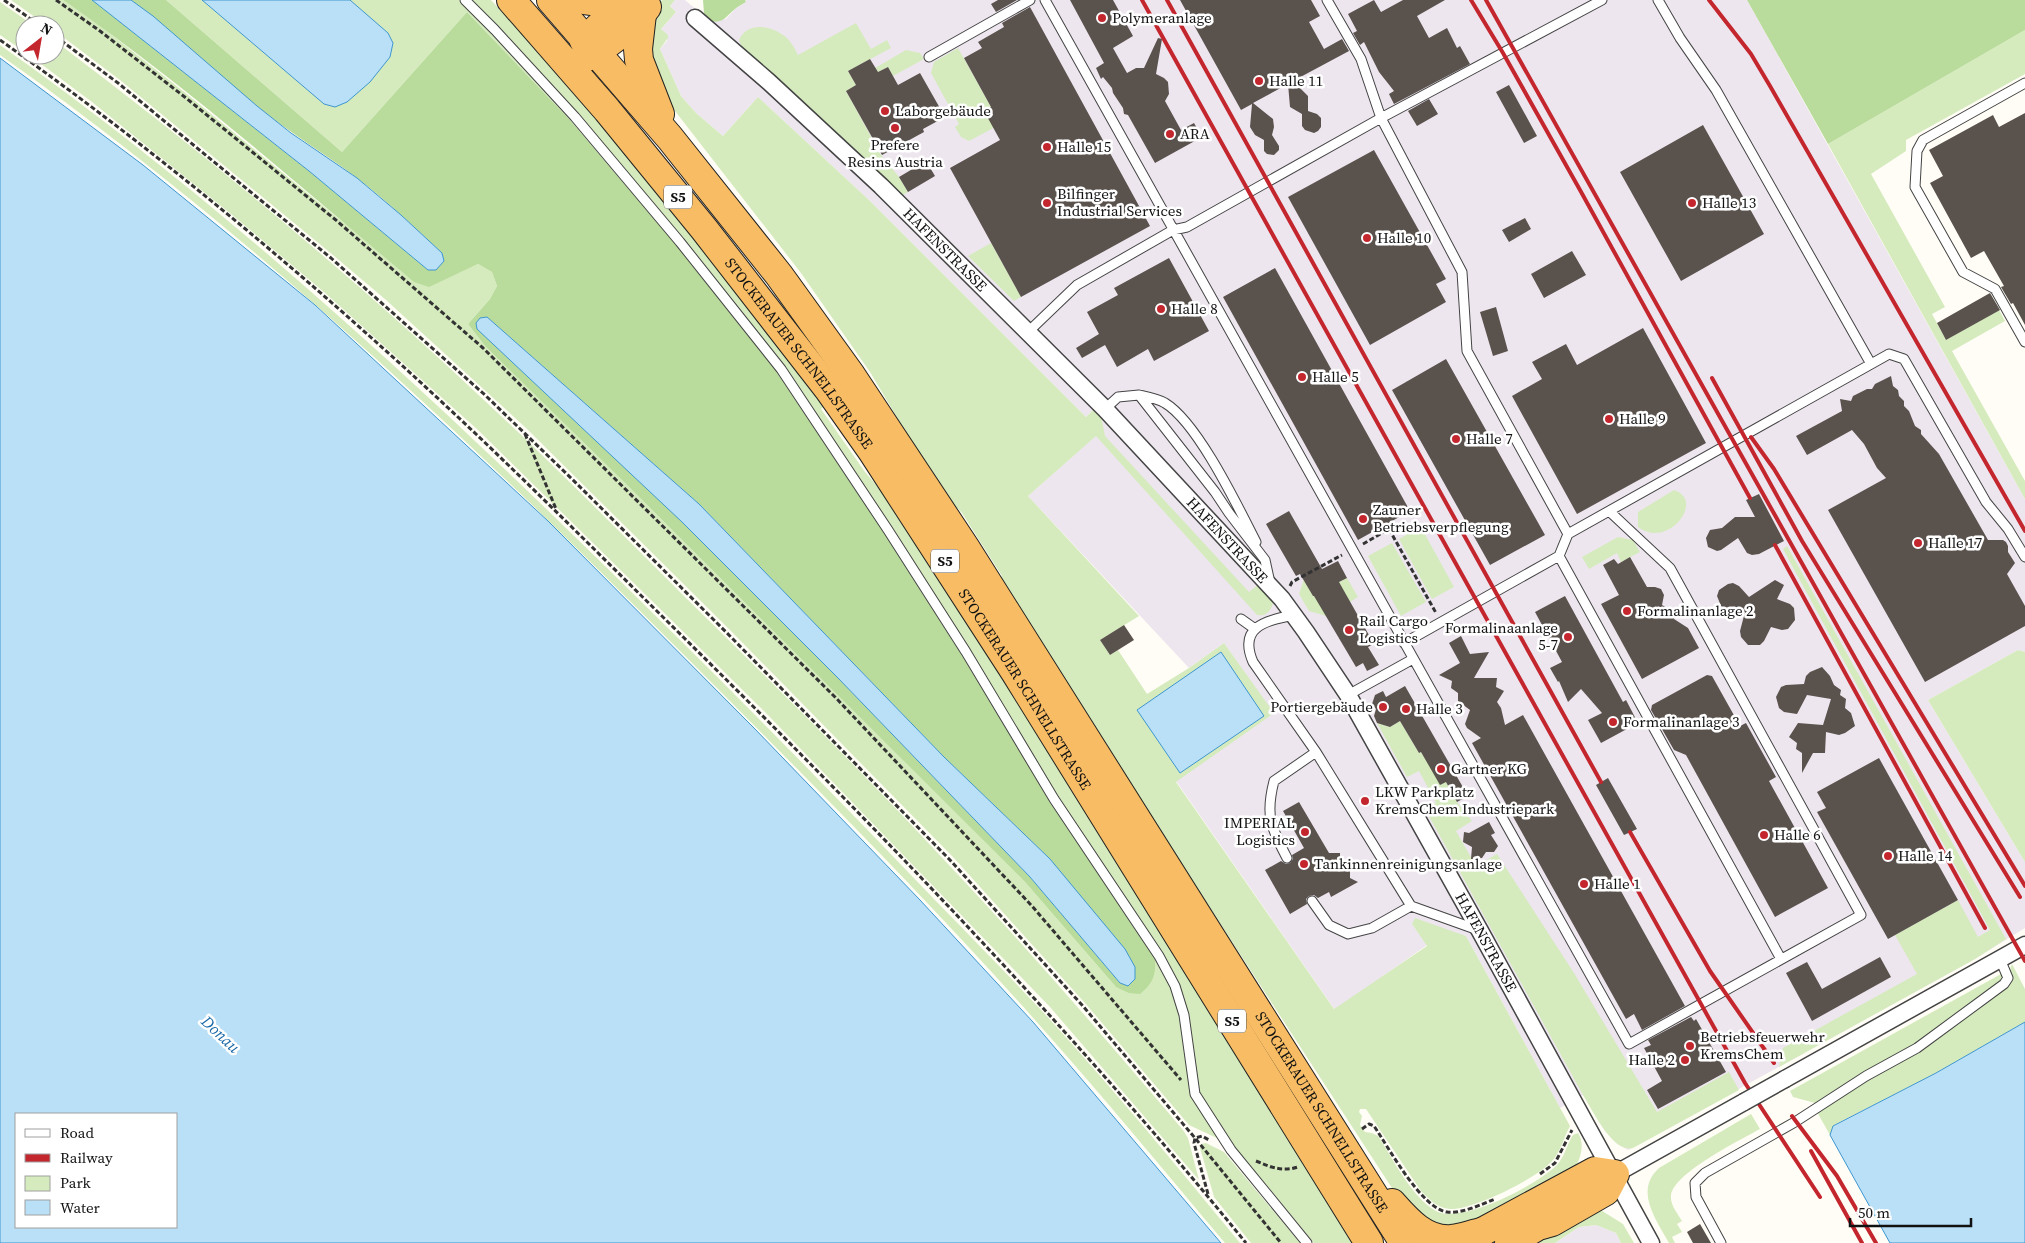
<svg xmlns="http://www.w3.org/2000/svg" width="2025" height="1243" viewBox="0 0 2025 1243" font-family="'Source Serif 4',serif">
<rect width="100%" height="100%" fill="#fffdf5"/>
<path fill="#eee6ef" d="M675,0H685L710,21L726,19L735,9L746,2L745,0H1747L2025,499V652L2018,650L1928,700L2025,862V928L1975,959L1628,1150L1616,1143L1605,1131L1583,1095L1560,1108L1466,936L1412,924L1427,945L1335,1010L1176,781L1273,713L1224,643L1189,668L1028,496L1102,430L1093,410L1086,417L869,200L758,97L723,136L696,113L681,96L660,49L667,41V35L661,29L676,12L670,6Z
M1596,1225L1616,1233L1621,1243H1555L1579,1227Z"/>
<path fill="#d5ebbd" d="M11,0H63L103,28L188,95L339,219L429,286L478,264L492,272L497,286L490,299L468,324L485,346L627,485L1025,882L1116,987L1050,802L961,654L884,533L776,371L676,245L570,120L467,12L342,152L166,0H491C610,129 718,267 825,405L821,409L865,472L891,502L939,576L1354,1243H1314L1234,1146L1189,1125L1085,1003L953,857L729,629L526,428L386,300L333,255L120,80L55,31V25H46Z
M662,0H675L670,6L676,12L661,29L668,35V38L660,49L681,96L696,113L723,136L758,97L869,200L1086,417L1093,410L1101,416L1105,436L1249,592L1259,584L1274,601C1271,610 1267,617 1257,615L1096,436L1028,496L1139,616L1100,640L1110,655L1118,650L1147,694L1189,668L1224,643L1274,713L1176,782L1334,1009L1427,946L1412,924L1415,918L1466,936L1570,1126C1564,1137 1561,1150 1553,1160C1538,1178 1473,1210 1450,1209C1437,1208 1429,1199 1421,1191L1366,1109H1360L1359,1112L1362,1116L1360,1125L1365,1132L1372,1133L1378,1136C1393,1159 1412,1198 1436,1211C1462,1225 1538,1184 1557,1165C1565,1156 1567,1144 1573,1135L1578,1133C1585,1143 1581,1158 1575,1168L1479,1225L1448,1231L1403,1205L997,580L1002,576L962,513L939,488L870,372L801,273L661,93L647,61L656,8Z
M0,2L33,25H25V52L0,35Z
M856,23L871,49L887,40L891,48L848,71L856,85L846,91L881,155L899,177L908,192L903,195L822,119L742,48L739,40C748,20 773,26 787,38C792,43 795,49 798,55Z
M2025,30V74L1906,140V151L1871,174L1945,307L1932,314L1946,340L1999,310L2005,321L1952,351L2025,481V499L1828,144Z
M55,41C204,153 349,273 485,401C552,463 617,529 682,594C772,683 862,771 948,864C1029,950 1107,1040 1183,1130L1188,1138L1199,1180L1050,1007L766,713L478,430L324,292L236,218L92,102L29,55H55Z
M0,45C244,217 461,423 673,633C761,720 848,809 934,899C971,937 1007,974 1043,1012C1111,1086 1176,1165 1240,1243H1225C1162,1168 1100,1093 1035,1020C919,890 795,766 672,643C462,432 244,227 0,55Z
M958,48L991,107L984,111L999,125L969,141L961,137L955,127L959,124L931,73L934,62Z
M906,50L920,53L924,59L893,76L888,67L878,72L875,68Z
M991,243L1021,297L1014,301L968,256Z
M1674,490C1706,500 1668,550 1638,527V512Z
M1421,527L1454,587L1432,599L1399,539Z
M1618,537L1633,540L1640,552L1621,562L1617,553L1589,569L1582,557Z
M1392,543L1426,602L1401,616L1368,556Z
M1787,546L2006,939L1975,959L1779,1067L1783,1048L1917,974L1895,935L1958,900L1978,937L1990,930L1783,549Z
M1347,578L1358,597L1326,616L1309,611L1299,594L1304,579L1313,596Z
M2018,650L2025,652V862L1928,700Z
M1400,721L1419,753L1421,752L1446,782L1457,802L1472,821L1456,831L1476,866L1497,854L1574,973L1657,1112L1729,1072L1739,1090L1633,1148C1613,1154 1592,1109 1583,1095L1425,809L1436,803L1419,771L1407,777L1377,723L1390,727Z
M2012,964L2025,989V1022L1936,1073L1838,1123L1833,1126L1830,1135L1817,1112L1868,1080L1920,1052L2008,987C2012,978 2008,971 2012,964Z
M2001,974L2003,976L2000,981L1915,1045L1865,1072L1815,1103L1793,1097L1790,1091Z
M1751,1114L1760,1129C1740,1140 1672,1174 1671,1196C1670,1205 1678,1214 1682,1221L1677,1224L1682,1232L1672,1237L1675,1243H1669C1656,1219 1634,1191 1659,1168Z
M1206,1143L1224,1152L1300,1243H1251L1214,1197L1200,1148L1201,1144Z
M1599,1209L1623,1224L1634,1243H1621L1616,1233L1596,1225L1579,1227L1555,1243H1533Z"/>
<path fill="#b9dc9c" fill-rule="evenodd" d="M63,0H92L309,171L428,270H436L442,253C414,227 387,201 357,178C324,153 290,133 258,107C215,73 175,33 131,0H166L342,152L467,12L570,120L676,245L776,371L884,533L961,654L1050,802L1155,959C1156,976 1153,983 1140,994L1129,993L1116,987L1025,882L627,485L485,346L468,324L490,299L497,286L492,272L478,264L429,287L414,282C300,186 186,85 63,0ZM487,317L699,504L944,757L1050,859L1120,983L1030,877L838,678L480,318Z
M703,0H745L746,2C743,4 738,6 735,9C726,16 724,24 710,21L704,13Z
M1747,0H2025V30L1828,144Z"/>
<path fill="#b9e0f7" stroke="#3f96cf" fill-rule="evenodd" d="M92,0H131L153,16L257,106L291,133L357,178L401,215L442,253L444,261L436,270H428L309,171Z
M202,0H350L388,33L393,43L390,57L370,82L347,102L335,107L324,104Z
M0,58L143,165L315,305L548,521L754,728L920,900L1033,1022L1221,1243H0ZM16,1114H176V1227H16Z
M487,317L699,504L944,757L1050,859L1125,949L1135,967V979L1128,986L1120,983L1030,877L838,678L682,522L477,329L476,323L480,318Z
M1221,652L1264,716L1180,773L1137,710Z
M2025,1022V1243H1890L1830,1135L1833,1126L1936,1073Z"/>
<path fill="#5a524d" d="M998,0H1017L996,12L991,4Z
M1070,0H1113L1133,36L1113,48L1127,73L1136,68H1144L1158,38L1162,39L1156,74L1164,78L1168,82L1169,94L1165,101L1181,130L1194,123L1202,137L1155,163L1128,115L1124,114L1123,108L1113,93L1112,88L1103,77L1101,79L1096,68L1104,63Z
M1180,0H1311L1320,16L1309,22L1324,49L1342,39L1349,51L1293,81L1308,96V111L1317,114L1321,118V127L1318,131L1314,133L1305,130L1302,126V114L1290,107L1288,84L1253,103L1273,119L1274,127L1272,135L1279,146V150L1274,155L1267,154L1264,151V140L1255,135L1250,127L1252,104L1241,110Z
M1374,0L1381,12L1403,0H1445L1417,16L1429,38L1447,28L1457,48L1460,46L1470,64L1394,104L1389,94L1394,91L1379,72L1364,42L1360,45L1353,33L1357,31L1348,14Z
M1030,7L1150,226L1021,297L950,168L1000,140L984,111L991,107L964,58L982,48L978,42L1004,27L1002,23Z
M870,59L878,72L888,67L898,85L920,73L945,117L923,129L924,132L882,155L846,91L856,85L848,71Z
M1509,85L1537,136L1524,143L1496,92Z
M1429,99L1438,114L1417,126L1408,111Z
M2025,113V325L2013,303L2011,304L2001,287L2004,286L1984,251L1971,258L1930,183L1943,176L1929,150L1993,115L1999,127Z
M1703,125L1764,234L1681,281L1620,172Z
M1374,150L1446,279L1436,284L1446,302L1370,345L1288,197Z
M926,161L935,176L908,192L899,177Z
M1525,218L1531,229L1509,242L1502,230Z
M1572,251L1586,275L1544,298L1531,274Z
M1169,258L1209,331L1154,361L1148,349L1117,367L1105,345L1082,358L1076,348L1099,334L1087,312L1118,295L1114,288Z
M1275,268L1410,511L1358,540L1223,297Z
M1990,293L2000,310L1946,340L1937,323Z
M1496,307L1508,351L1493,356L1480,312Z
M1643,328L1706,443L1577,514L1512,396L1542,379L1532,362L1566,344L1577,365Z
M1446,359L1545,535L1490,565L1392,390Z
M1891,376L1893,386L1898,390L1899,396L1904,401V406L1909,411L1915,426L1921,430V434L1939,454L1988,540H2003L2006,542L2008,546V552L2015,563L2007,574L2025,606V626L1925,682L1828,510L1886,478L1877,468L1864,444L1852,430L1807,455L1796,436L1842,411L1840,399L1851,401L1853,396L1867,389H1872L1875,384Z
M1759,494L1784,541L1759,554L1752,555L1747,553L1738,538L1721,550L1717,551L1708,547L1706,538L1710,530L1722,528L1735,517H1755L1746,500Z
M1289,511L1322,569L1338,561L1347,578L1339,582L1374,644L1368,647L1379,665L1367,671L1363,663L1356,667L1314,596H1313L1300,574L1296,576L1266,524Z
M1630,557L1647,587H1655L1661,589L1664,595L1662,605L1674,612V619L1688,628L1699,648L1642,679L1601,604L1619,595L1603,565L1614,559L1618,564Z
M1775,580L1784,585L1777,599L1790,604L1794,608L1795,620L1788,629L1782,630L1771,627L1764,641L1760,645H1748L1741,637L1740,631L1745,612L1726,609L1721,606L1717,596L1719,590L1728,584L1733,583L1739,586L1749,597Z
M1565,596L1623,702L1626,700L1638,723L1601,743L1588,720L1602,713L1581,689L1568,702L1559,681L1558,682L1550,668L1562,662L1535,612Z
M1124,625L1134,640L1110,655L1100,640Z
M1461,636L1470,654L1489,652L1474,678H1497L1496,687L1504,691L1497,702L1501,708L1505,725L1523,715L1685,1006L1642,1030L1634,1014L1626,1019L1472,743L1481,738L1467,728L1465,724L1470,710L1458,701V693L1451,688L1452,681L1439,675L1460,663L1449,643Z
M1822,667L1830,676L1834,685L1841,690L1840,695L1846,699L1845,708L1851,713L1855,726L1845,733L1839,735L1826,732L1825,753H1813L1802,773V753L1796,749L1797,743L1789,737L1798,723L1823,725L1831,699L1807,695L1797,714L1784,712L1779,708L1776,697L1781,687L1786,685L1804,684L1806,676L1810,672Z
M1707,675L1712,676L1740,726L1746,723L1776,777L1769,781L1828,888L1775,917L1686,755L1674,750L1651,710L1652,705Z
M1405,686L1468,796L1457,802L1446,782L1440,785L1421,752L1419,753L1400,721L1390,727L1377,723L1374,716L1376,709L1372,704L1375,695L1383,691L1386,697Z
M1879,758L1958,900L1888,939L1817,812L1826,808L1817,792Z
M1608,778L1637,829L1624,835L1596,785Z
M1299,802L1329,853H1340V861L1345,863V869L1350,871V878L1358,882L1331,897L1329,892L1318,898L1314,895L1309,896L1306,899L1307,904L1290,914L1265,870L1281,861L1286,864L1290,863L1293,859L1292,855L1304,848L1283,811Z
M1489,822L1495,833L1491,835L1498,846L1494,852H1486L1482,858L1471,859L1472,847L1463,842L1464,832L1469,833Z
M1880,957L1891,977L1812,1021L1786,973L1807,962L1822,989Z
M1691,1017L1694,1021L1696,1019L1726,1072L1658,1109L1647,1090L1662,1081L1644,1048L1651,1045L1648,1040Z
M1700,1224L1711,1243H1693L1687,1232Z"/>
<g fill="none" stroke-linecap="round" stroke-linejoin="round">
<defs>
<path id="service" d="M465,0L495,30L575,117L680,242L781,369L888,530L966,652L1054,799L1159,956L1175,986L1184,1015L1195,1094L1231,1150L1307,1243
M1045,0L1629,1044L1861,915L1670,568L1609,511
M1327,0L1361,59L1381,118L1462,272L1467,351L1568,534
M1658,0L1680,38L1716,90L1871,364
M929,57L1030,0
M2025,83L1923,140L1917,151L1915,187L1963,272L1995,289L2025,342
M1028,332L1077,285L1173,230L1187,227L1381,118L1602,0
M1139,395C1148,397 1158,399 1165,403C1198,423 1238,507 1256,542
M1105,409L1118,397L1139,395L1215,492L1229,513L1265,560L1270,583
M1559,556L1781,959
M1293,615C1265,621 1238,627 1253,662L1316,752L1411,906L1478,930
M1241,619L1255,629
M1404,643L1559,556L1568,534L1889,354L1904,359L1986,502L2008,529L2025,557
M1348,695L1413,659
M1287,858C1271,827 1265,816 1274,781L1316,752
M1312,901L1329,925L1348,934L1372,928L1411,906
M1721,1243L1696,1197L1695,1183L1705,1173L1795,1122L1866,1076L1917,1048L2004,984L2008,978L2000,959"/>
<g id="minor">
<path id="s1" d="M695,18L769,82L881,186L1105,409L1282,599L1306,632L1348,695L1480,931L1651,1243"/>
<path d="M1785,1079L2025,945"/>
<path d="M1615,1174L1744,1102"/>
</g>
<g id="trunk">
<path id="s2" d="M511,0L607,110L704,229L829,390L872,451L1015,672L1369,1243"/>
<path id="s3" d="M551,0L670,138L779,275L851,375L965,547L1404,1243"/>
<path d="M583,0L597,2L609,0"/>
<path d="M642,14L638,49L639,60L660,114"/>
<path d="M584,41L627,0"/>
<path d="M581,60C601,50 634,26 647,7"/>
<path d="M1392,1203C1407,1220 1425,1241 1451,1239C1461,1238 1472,1234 1482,1232"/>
<path d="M1473,1243L1482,1232L1595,1171L1615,1174L1606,1191L1552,1222L1538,1226L1509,1243"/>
</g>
</defs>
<use href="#service" stroke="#444" stroke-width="11"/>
<use href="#minor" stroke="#444" stroke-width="19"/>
<use href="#trunk" stroke="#222" stroke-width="30"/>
<path stroke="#333" stroke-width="3" stroke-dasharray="5 2.5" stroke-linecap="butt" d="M4,0L39,25
M56,0L100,31L186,98L337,221L483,348L836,698L1032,906L1181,1080
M55,36L118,83L331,258L485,395L572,479L726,632L950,860L1082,1005L1195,1138L1281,1243
M0,40C168,159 327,293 477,435C542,497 606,561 670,624C871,822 1068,1024 1246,1243
M525,434L556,509
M1363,544L1389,529L1436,613
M1290,586L1292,582L1342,555
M1362,1129L1369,1124L1374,1126C1389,1148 1421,1208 1447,1212C1462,1214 1482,1204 1495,1199
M1256,1161C1270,1167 1282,1172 1298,1167
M1540,1174L1555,1163L1572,1130
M1208,1194L1194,1143L1195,1138L1202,1136L1209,1140"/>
<use href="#service" stroke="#fff" stroke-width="9"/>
<use href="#minor" stroke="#fff" stroke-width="16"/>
<use href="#trunk" stroke="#f7bc64" stroke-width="28"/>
<path stroke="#c4262e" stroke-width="4" d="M1142,0L1745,1083L1820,1197
M1167,0L1601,782
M1471,0L1503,53L1580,190L1750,498
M1486,0L2025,961
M1709,0L1751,54L1770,86L2025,531
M1712,378L1802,541L2020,897
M1751,437L1774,469L2025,886
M1775,545L1985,928
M1630,832L1710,971L1774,1063
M1792,1116L1837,1176L1876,1243
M1811,1151L1862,1243"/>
<defs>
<path id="minor-bridge" d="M1744,1102L1785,1079"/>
</defs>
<use href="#minor-bridge" stroke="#444" stroke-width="19" stroke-linecap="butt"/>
<use href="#minor-bridge" stroke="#fff" stroke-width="16"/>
</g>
<g fill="#c4262e" stroke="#fff" stroke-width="2">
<circle cx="1102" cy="18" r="5"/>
<circle cx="1259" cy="81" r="5"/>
<circle cx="885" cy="111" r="5"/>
<circle cx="895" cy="128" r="5"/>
<circle cx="1170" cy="134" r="5"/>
<circle cx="1047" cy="147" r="5"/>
<circle cx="1047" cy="203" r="5"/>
<circle cx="1692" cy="203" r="5"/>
<circle cx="1367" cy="238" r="5"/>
<circle cx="1161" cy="309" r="5"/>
<circle cx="1302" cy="377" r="5"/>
<circle cx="1609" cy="419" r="5"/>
<circle cx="1456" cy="439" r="5"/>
<circle cx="1363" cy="519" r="5"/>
<circle cx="1918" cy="543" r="5"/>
<circle cx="1627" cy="611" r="5"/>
<circle cx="1349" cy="630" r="5"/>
<circle cx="1568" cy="637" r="5"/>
<circle cx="1383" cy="707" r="5"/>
<circle cx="1406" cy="709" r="5"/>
<circle cx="1613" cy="722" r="5"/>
<circle cx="1441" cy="769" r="5"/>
<circle cx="1365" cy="801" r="5"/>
<circle cx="1305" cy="832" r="5"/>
<circle cx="1764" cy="835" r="5"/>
<circle cx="1888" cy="856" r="5"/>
<circle cx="1304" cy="864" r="5"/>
<circle cx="1584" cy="884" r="5"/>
<circle cx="1690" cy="1046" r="5"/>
<circle cx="1685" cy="1060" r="5"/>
</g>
<g text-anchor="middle" stroke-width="5" stroke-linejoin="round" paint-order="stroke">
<g fill="#fff" stroke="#585858" stroke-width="1">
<rect x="664" y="185.5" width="28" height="23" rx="4"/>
<rect x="931" y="549.5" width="28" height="23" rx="4"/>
<rect x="1218" y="1009.5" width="28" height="23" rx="4"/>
</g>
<g font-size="14" font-weight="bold" fill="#111">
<text x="678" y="202">S5</text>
<text x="945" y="566">S5</text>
<text x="1232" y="1026">S5</text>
</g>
<g font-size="15" fill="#111" stroke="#fff" text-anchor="start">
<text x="1112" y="23">Polymeranlage</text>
<text x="1269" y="86">Halle 11</text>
<text x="895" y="116">Laborgebäude</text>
<text x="1180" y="139">ARA</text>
<text x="895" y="150" text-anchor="middle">Prefere<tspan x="895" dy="17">Resins Austria</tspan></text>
<text x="1057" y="152">Halle 15</text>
<text x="1057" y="199">Bilfinger<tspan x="1057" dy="17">Industrial Services</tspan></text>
<text x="1702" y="208">Halle 13</text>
<text x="1377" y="243">Halle 10</text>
<text x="1171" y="314">Halle 8</text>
<text x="1312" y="382">Halle 5</text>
<text x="1619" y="424">Halle 9</text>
<text x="1466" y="444">Halle 7</text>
<text x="1373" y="515">Zauner<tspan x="1373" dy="17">Betriebsverpflegung</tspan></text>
<text x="1928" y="548">Halle 17</text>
<text x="1637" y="616">Formalinanlage 2</text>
<text x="1359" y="626">Rail Cargo<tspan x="1359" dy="17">Logistics</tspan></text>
<text x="1558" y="633" text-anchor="end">Formalinaanlage<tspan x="1558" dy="17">5-7</tspan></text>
<text x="1373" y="712" text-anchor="end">Portiergebäude</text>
<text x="1416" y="714">Halle 3</text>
<text x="1623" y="727">Formalinanlage 3</text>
<text x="1451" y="774">Gartner KG</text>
<text x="1375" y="797">LKW Parkplatz<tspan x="1375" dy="17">KremsChem Industriepark</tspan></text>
<text x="1295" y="828" text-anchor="end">IMPERIAL<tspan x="1295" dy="17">Logistics</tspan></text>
<text x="1774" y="840">Halle 6</text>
<text x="1898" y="861">Halle 14</text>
<text x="1314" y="869">Tankinnenreinigungsanlage</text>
<text x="1594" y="889">Halle 1</text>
<text x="1700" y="1042">Betriebsfeuerwehr<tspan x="1700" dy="17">KremsChem</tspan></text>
<text x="1675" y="1065" text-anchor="end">Halle 2</text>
</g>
<g font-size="15" fill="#111" stroke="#fff">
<text dy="5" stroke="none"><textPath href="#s1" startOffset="341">HAFENSTRASSE</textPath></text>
<text dy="5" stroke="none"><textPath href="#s2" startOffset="456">STOCKERAUER SCHNELLSTRASSE</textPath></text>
<text dy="5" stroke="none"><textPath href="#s1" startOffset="746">HAFENSTRASSE</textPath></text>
<text dy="5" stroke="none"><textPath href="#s2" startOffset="861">STOCKERAUER SCHNELLSTRASSE</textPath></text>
<text dy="5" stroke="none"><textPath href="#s1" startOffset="1226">HAFENSTRASSE</textPath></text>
<text dy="5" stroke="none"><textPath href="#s3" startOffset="1355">STOCKERAUER SCHNELLSTRASSE</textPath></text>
</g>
<g font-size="16" font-style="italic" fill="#1768a6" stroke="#fff">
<text transform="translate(221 1034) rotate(43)" y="6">Donau</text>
</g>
</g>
<rect x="15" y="1113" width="162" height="115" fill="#ffffff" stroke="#a0a0a0"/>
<rect x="25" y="1129" width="25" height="8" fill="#ffffff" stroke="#a0a0a0"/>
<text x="60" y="1138" font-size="15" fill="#111111">Road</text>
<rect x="25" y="1154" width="25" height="8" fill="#c4262e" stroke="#a0a0a0"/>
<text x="60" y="1163" font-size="15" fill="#111111">Railway</text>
<rect x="25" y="1176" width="25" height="15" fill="#d5ebbd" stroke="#a0a0a0"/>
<text x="60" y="1188" font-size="15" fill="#111111">Park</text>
<rect x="25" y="1200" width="25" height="15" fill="#b9e0f7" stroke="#a0a0a0"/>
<text x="60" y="1213" font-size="15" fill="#111111">Water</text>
<g transform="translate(40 40) rotate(31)"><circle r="24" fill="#ffffff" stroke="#a0a0a0"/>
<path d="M0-4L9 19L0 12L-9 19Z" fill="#c4262e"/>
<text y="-8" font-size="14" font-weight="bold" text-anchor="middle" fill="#111111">N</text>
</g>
<path d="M1850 1218v8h121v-8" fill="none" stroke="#111111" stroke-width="2.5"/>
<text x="1858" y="1218" font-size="15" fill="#111111" stroke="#ffffff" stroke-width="4" paint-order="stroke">50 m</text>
</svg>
